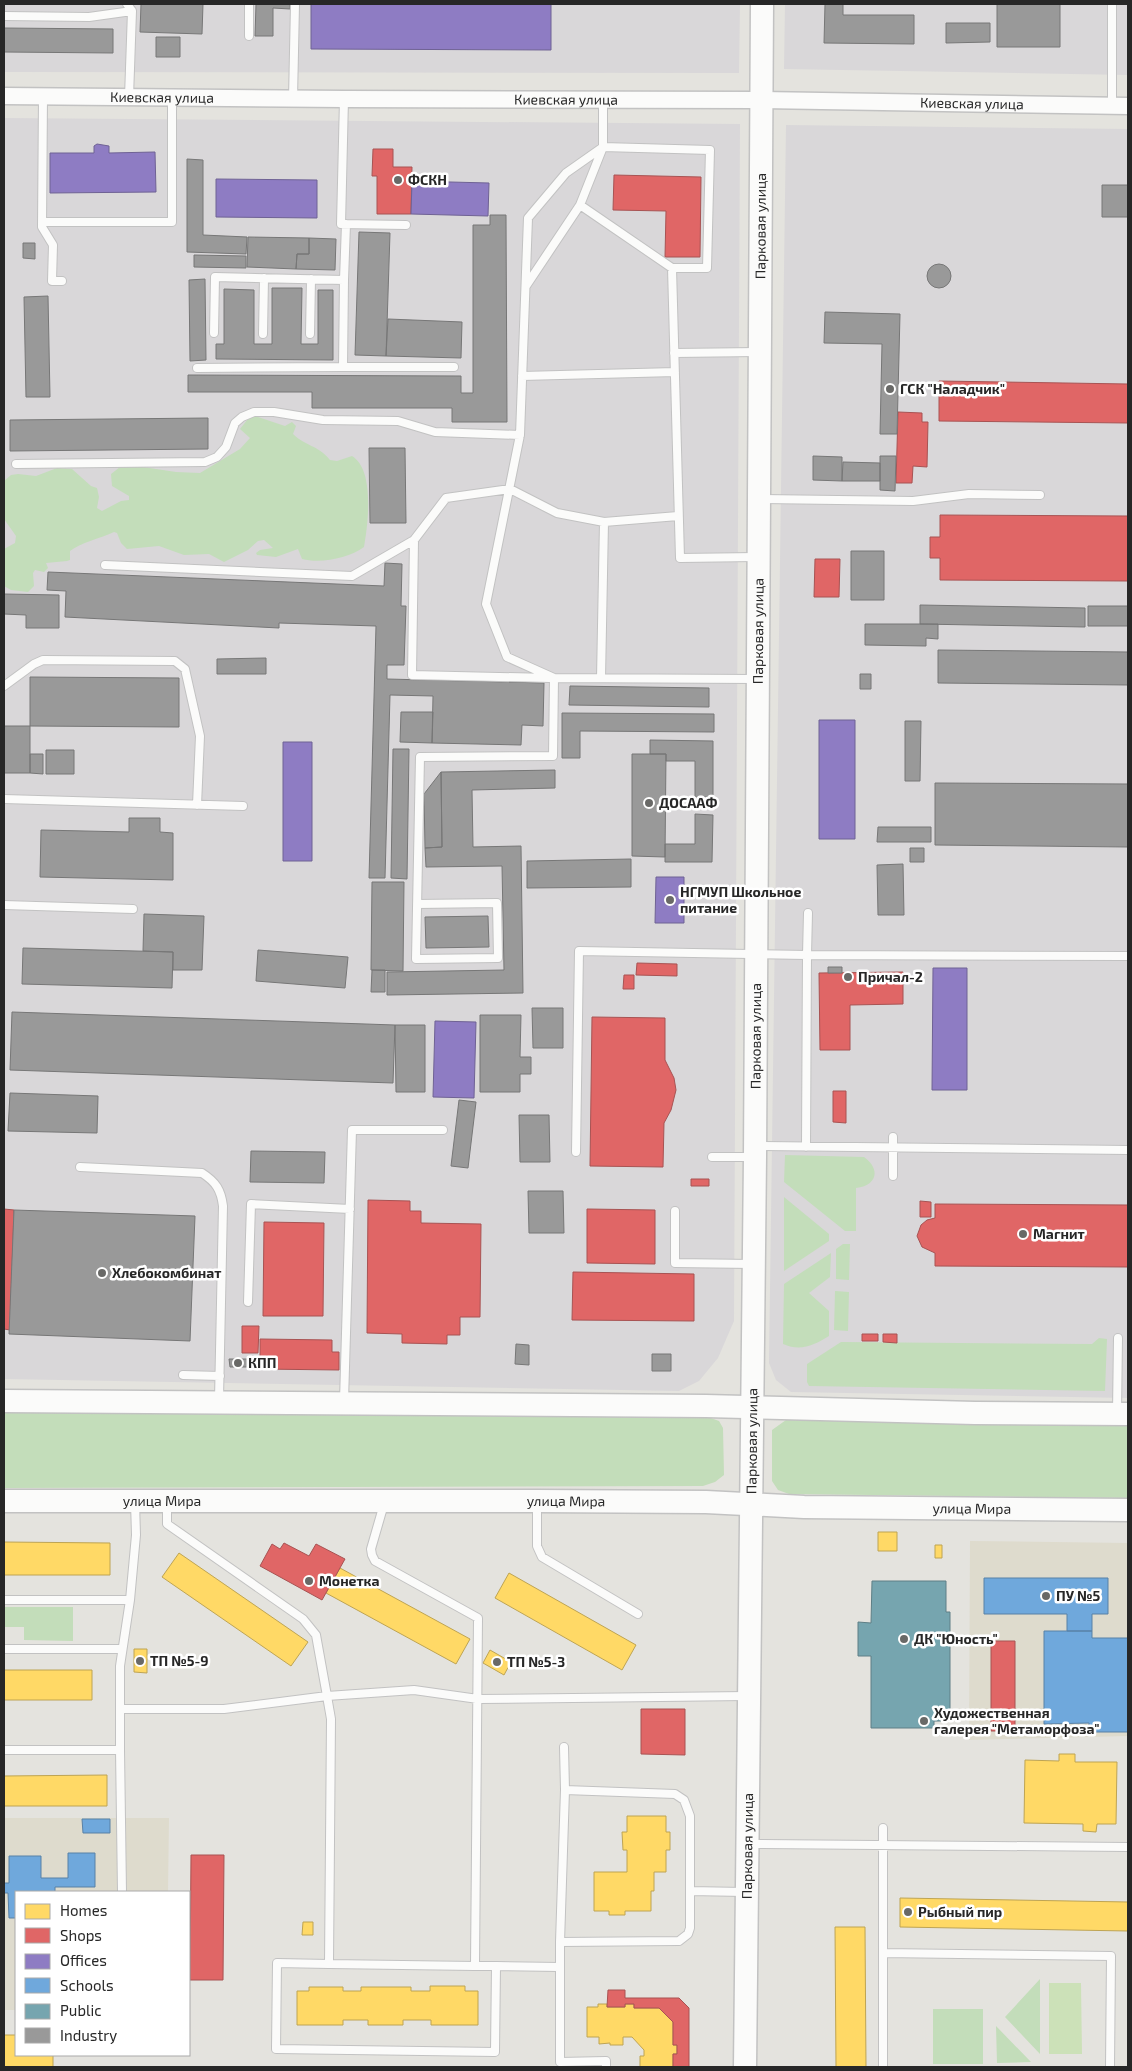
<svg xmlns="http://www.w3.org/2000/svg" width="1132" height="2071" viewBox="0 0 1132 2071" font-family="'Exo 2',sans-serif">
<rect width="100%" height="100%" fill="#e4e3de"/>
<path fill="#d9d7d9" d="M4,4H740L739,73L4,72Z
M785,4H1128V75L784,69Z
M4,118L740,124L734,1321L718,1358L699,1381L679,1391L4,1379Z
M786,125L1128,129V1398L791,1392L776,1380L769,1363Z"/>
<path fill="#dedbcd" d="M970,1541L1128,1543V1736L969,1740Z
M4,1818H169L168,1892H16V2010H4Z"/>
<path fill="#c3ddba" d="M255,416L285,426L292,422L296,426L293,434C305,446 318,445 330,460L337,461L352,456C375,470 368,524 364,547C349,558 321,564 302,559L298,549L276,557L257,555L256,553L260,550L273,548L264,540L258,541L248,550L224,562L209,554L184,555L159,546L127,549L121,543L117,533L114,532C101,538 80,543 70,551V560L67,561L46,563L48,568L44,572L35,570L33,573L34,586L28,592L11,590L4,586V549L15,543L16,536L4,519V481L11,475L18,474L36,476L57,468L72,469L91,486L97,488L99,497L97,508L102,511L121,501L129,500V496L112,486L111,474L120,467H143L176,472L200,473L240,449L250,438L240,429L247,420Z
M785,1155L864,1157C881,1169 877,1186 856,1188V1231H845L784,1182Z
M784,1197L829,1234V1241L784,1271Z
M843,1244H850L849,1280L836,1279V1249Z
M831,1253L830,1277L809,1293L829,1311V1336C814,1345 801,1352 783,1344L784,1284Z
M835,1291L849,1292L848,1331L834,1330Z
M1099,1338L1107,1339L1105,1391L809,1386L807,1382V1364L841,1342L1092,1344Z
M4,1409L705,1416L719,1421L723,1428L724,1475L715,1482L703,1486L4,1488Z
M786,1420L1128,1425V1498L789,1494L778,1490L772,1481V1430Z
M4,1607H73V1641L24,1640V1627H4Z
M1040,1979V2054L1005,2017Z
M933,2009H983V2064H933Z
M996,2026L1031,2062L997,2063Z"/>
<path fill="#cce1b8" d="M1049,1983H1081L1082,2054H1049Z"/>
<path fill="#ffd966" stroke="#bea453" d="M878,1532H897V1551H878Z
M4,1542L110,1543V1575H4Z
M935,1545H942V1558H935Z
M179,1553L308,1642L291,1666L162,1577Z
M340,1568L470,1639L456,1664L326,1593Z
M509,1573L636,1645L622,1670L495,1598Z
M134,1649H147V1673L134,1672Z
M490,1650L511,1662L504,1675L483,1663Z
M4,1670H92V1700H4Z
M1059,1754H1075V1762H1117L1116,1824H1097L1096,1832L1083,1831V1824L1024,1823L1025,1760L1059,1761Z
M107,1775V1806H4V1776Z
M627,1816H666V1832H670V1850H666V1872H654V1891H651V1911H625V1915H609V1911H594V1872H627V1850H623L622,1832H627Z
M900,1898L1128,1902V1931L900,1927Z
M303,1922H313V1935H302Z
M835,1927H865L866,2067H836Z
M430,1986H465V1991H478V2025H431V2020H403V2025H368V2020H343V2025H297V1991H309V1987H343V1991H361V1987H411V1991H430Z
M598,2004H607V2007H625V2004H634V2008H659L673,2022V2045H677V2054H673V2067H640V2056H644V2050L632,2037H623V2045H610V2043L599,2044V2037H587V2007H598Z
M4,2035H16V2055H53V2067H4Z"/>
<path fill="#e06666" stroke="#a85353" d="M373,149H393V167H412L411,214H377V176H372Z
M614,175L701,177L700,257H665L666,211L613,210Z
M939,381L1128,384V423L939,421Z
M898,412L922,413V422H928L927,467L913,466L912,483H896Z
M940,515L1128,516V581L940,580V558H930V537H940Z
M815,559H840L839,597H814Z
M637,963L677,964V976L636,975Z
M903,972V1004L850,1005V1050H820L819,973Z
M624,975H634V989H623Z
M592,1017L665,1018V1060L674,1078L676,1090L671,1110L664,1123L663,1167L590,1166Z
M833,1091H846V1123L833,1122Z
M691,1179H709V1186H691Z
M368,1200L410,1201V1211H421V1223L481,1224L480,1317H460V1335H447V1344L402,1343V1334L367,1333Z
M920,1201L931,1202V1217H920Z
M935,1204L1128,1205V1267L935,1266V1253L922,1247L917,1236L921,1225L927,1220L935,1218Z
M4,1209L14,1210L10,1330L4,1329Z
M587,1209L655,1210V1264L587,1263Z
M264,1222L324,1223L323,1316H263Z
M573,1272L694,1274V1321L572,1320Z
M242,1326H259L258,1353H242Z
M862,1334H878V1341H862Z
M883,1334H897V1343L883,1342Z
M260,1339L332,1340V1352H339V1370L260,1369Z
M284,1543L309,1556L316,1544L345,1559L322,1600L260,1566L272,1544L280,1549Z
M991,1641H1015V1731H991Z
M641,1709H685V1755L641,1754Z
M191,1855H224L223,1980H190Z
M608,1990H625V1998H679L689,2008V2067H673V2054H677V2045H673V2022L659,2008H634V2004H625V2007H607Z"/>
<path fill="#8e7cc3" stroke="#6f6294" d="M311,4H551V50L311,49Z
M97,144L109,146V153L155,152L156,192L50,193V153H94V146Z
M216,179L317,180V218L216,217Z
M412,181L489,183L488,216L411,214Z
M819,720H855V839H819Z
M283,742H312V861H283Z
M656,877H684V923H655Z
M933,968H967V1090H932Z
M435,1021L476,1022L474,1098L433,1097Z"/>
<path fill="#6fa8dc" stroke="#5981a6" d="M984,1578H1108V1614H1092V1631H1067V1614H984Z
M1044,1631H1092V1638H1128V1732H1089V1723L1044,1724Z
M82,1819H110V1833H83Z
M68,1853H95V1887H55V1892H16V1918H9L8,1893H4V1883H9V1856H41V1878H68Z"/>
<path fill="#76a5af" stroke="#5e7f86" d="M872,1581H946V1612H950V1721H934V1728H871V1656H858V1622L871,1623Z"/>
<path fill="#999" stroke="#777" d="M141,4H203L202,34L140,32Z
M256,4H290V9L273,8V36H255Z
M825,4H843V15H914V44L824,43Z
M997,4H1060V47H997Z
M946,23H990V42L946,43Z
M4,28L113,29V53L4,52Z
M156,37H180V57H156Z
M187,159L203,160V235L247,237L246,254L187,252Z
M1102,185H1128V217H1102Z
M490,215H506L507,422H452V408H312V392H188V375L461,376V393H473V225H490Z
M359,232L390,233L386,356L355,355Z
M248,237L309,238V254H297L296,269L247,267Z
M309,238L336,239L335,270L296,269L297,254H309Z
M23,243H35V259L23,258Z
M194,255L246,256V268L194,267Z
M927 276a12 12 0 1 1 24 0a12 12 0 1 1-24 0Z
M205,279L206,360L190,361L189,280Z
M272,288H302L301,344H318V290H333V360L216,359V344H224V289L254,290V344H272Z
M48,296L50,397H26L24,297Z
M825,312L900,314L897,434H880L882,344L824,343Z
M388,319L462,322L461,358L386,356Z
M208,418V449L10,451V420Z
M369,448H405L406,523H370Z
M813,456L842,457V481L813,480Z
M880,456H896L895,491L880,490Z
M843,462L880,463V481H842Z
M851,551H884V600H851Z
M385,563L402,564L401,606H406L404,665H387V679L544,683L543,726L522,725L521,745L432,743L433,696L390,695L385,878H369L376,626L279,623V628L65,617L66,591L47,590L48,572L384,586Z
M4,594L59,595V628H26V615L4,614Z
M920,605L1085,608V627L920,624Z
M1088,606H1128V626H1088Z
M865,624H938V639L926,638V646L865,645Z
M938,650L1128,652V685L938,683Z
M266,658V674H217V659Z
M860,674H871V689H860Z
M30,677L179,678V727L30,726Z
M570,686L709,688V707L569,705Z
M401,712H433L432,743L400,742Z
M562,713L714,714V732L580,731V758H562Z
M905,721H921L920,781H905Z
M4,726H30V773H4Z
M650,740L713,741V797H695V761H666V754H650Z
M393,749H409L407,879L391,878Z
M46,750H74V774H46Z
M30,754H43V774L30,773Z
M632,754H666L665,857L632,856Z
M555,770V788L472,790L473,847L521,846L523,993L387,995V972L504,970L502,866L426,867L425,848L442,847L441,772Z
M441,772L442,847L425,848L424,794Z
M935,783L1128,784V847L935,845Z
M695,814L713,815L712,862H665V844H695Z
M129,818H160V832L173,833V880L40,877L41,830L129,832Z
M878,827H931V842H877Z
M910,848H924V862H910Z
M631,859V887L527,888V861Z
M903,864L904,915H878L877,865Z
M372,882H404L403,971L371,970Z
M144,914L204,916L202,970H173V952L143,951Z
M488,916L489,947L426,948L425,917Z
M23,948L173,952L172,988L22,984Z
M258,950L348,957L345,988L256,981Z
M828,967H842V973H828Z
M372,970H385V992H371Z
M532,1008H563V1048H533Z
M12,1012L395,1025L393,1083L10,1070Z
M480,1015H521L520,1057H531V1074H520V1092H480Z
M395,1025H425V1092H396Z
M10,1093L98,1096L97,1133L8,1131Z
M459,1100L476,1102L468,1168L451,1166Z
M519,1115H549L550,1162H520Z
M251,1151L325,1152L324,1183L250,1182Z
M528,1191H563L564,1233H529Z
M14,1210L195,1216L190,1341L9,1334Z
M516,1344L529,1345V1365L515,1364Z
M652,1354H671V1371H652Z
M229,1359H247V1367H230Z"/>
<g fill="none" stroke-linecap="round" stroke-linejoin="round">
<defs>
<path id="service" d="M127,4L132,11L129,97
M4,16L89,17L132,11
M249,36V4
M43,96L42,227L53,245L52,281H62
M293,99L295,4
M344,99L341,224L406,225
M1112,105V4
M580,205L603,147V100
M43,222H172V98
M672,268L680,558L756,557
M526,286L580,205L672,268H707L710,150L603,147L566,173L528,218L520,435L486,604L507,657L554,678
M214,333L215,277L344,280L346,224
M263,334L264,278
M310,334L311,279
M674,353L758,352
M343,367H454
M197,368L343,367L344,280
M522,376L675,372
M16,464L205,462L217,457L226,447L235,423L242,417L254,412H274L323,420L398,421L435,432L520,435
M761,499L913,501L969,494L1040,495
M414,540L412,675L550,678
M105,565L352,576L414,540L446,498L510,489L557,513L604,522
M601,678L604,522L678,516
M4,686L34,664L43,660L175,661L185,669L200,736L197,805
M4,799L243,806
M417,904L497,903L498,958L416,959L420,757L553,756L554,678L756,679
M4,905L133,909
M808,913L807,955L1128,956
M757,1146L1128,1150
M576,1152L579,951L807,955L806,1147
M712,1157H753
M80,1167L202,1173C216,1182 221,1190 223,1206L219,1399
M893,1176V1137
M675,1211V1263L753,1264
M248,1302L251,1204L350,1209
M183,1375L220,1376
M344,1401L352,1130H443
M1117,1412L1118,1338
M167,1502V1524L303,1619L316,1635L327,1696L414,1690L478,1699L747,1696
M537,1503V1546L542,1557L638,1614
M4,1600H130L120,1666V1750H4
M130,1600L136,1535L135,1502
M4,1649H122
M120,1709H224L327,1696L331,1719L329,1964L475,1966L478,1618L375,1561L372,1555L371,1549L384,1504
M120,1750L122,1892
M565,1790L675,1794L684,1800L690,1816V1891
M749,1844L1128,1847
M560,1942L565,1790L564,1747
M883,1953L1111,1956L1110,2067
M329,1964L277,1963L276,2049L495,2052L496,1966H475
M496,1966L559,1967
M606,2067V2061L560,2062V1942L679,1941L688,1934L690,1928V1891L744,1892
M883,2067V1828"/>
<g id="minor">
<path id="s1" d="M4,96L344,99L761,100L1128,106"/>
</g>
<g id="secondary">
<path d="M4,1401L706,1406L975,1413L1128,1414"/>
<path id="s2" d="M4,1501H537L706,1502L804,1507L1128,1510"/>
<path id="s3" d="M745,2067L755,1157L762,4"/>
</g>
</defs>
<use href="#service" stroke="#c2c2c2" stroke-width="10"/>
<use href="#minor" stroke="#c2c2c2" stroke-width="19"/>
<use href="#secondary" stroke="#c2c2c2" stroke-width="25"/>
<use href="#service" stroke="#fbfbfa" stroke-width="8"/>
<use href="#minor" stroke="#fbfbfa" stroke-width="16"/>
<use href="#secondary" stroke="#fbfbfa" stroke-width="22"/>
</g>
<g fill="#696967" stroke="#fff" stroke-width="2">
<circle cx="398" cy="180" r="5"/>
<circle cx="890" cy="389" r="5"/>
<circle cx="649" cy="803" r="5"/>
<circle cx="670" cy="900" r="5"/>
<circle cx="848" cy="977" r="5"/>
<circle cx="1023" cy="1234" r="5"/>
<circle cx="102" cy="1273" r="5"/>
<circle cx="238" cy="1363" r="5"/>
<circle cx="309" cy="1581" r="5"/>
<circle cx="1046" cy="1596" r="5"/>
<circle cx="904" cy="1639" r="5"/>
<circle cx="140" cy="1661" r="5"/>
<circle cx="497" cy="1662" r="5"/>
<circle cx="924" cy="1721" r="5"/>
<circle cx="908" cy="1912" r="5"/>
</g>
<g text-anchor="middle" stroke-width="5" stroke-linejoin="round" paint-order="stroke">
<g font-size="14" fill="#272727" stroke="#fff">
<text dy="5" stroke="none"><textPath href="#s1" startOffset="158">Киевская улица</textPath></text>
<text dy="5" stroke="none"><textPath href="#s1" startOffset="562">Киевская улица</textPath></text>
<text dy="5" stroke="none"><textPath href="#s1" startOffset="968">Киевская улица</textPath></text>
<text dy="5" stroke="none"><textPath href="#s3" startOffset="1841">Парковая улица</textPath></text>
<text dy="5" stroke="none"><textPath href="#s3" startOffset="1436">Парковая улица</textPath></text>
<text dy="5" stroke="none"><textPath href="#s3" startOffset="1031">Парковая улица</textPath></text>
<text dy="5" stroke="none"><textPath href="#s3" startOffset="626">Парковая улица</textPath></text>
<text dy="5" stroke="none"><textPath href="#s2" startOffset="158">улица Мира</textPath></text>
<text dy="5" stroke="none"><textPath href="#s2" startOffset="562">улица Мира</textPath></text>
<text dy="5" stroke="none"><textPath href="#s2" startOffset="968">улица Мира</textPath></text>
<text dy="5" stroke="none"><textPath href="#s3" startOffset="221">Парковая улица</textPath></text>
</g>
<g font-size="14" font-weight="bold" fill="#272727" stroke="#fff" text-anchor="start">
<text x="408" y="185">ФСКН</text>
<text x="900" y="394">ГСК "Наладчик"</text>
<text x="659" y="808">ДОСААФ</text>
<text x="680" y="897">НГМУП Школьное<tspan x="680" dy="16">питание</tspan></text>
<text x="858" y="982">Причал-2</text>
<text x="1033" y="1239">Магнит</text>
<text x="112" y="1278">Хлебокомбинат</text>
<text x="248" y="1368">КПП</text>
<text x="319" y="1586">Монетка</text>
<text x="1056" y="1601">ПУ №5</text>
<text x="914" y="1644">ДК "Юность"</text>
<text x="150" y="1666">ТП №5-9</text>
<text x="507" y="1667">ТП №5-3</text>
<text x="934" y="1718">Художественная<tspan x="934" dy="16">галерея "Метаморфоза"</tspan></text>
<text x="918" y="1917">Рыбный пир</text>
</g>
</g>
<rect width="1132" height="2071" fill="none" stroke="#272727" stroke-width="10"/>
<rect x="15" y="1891" width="175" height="165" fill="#ffffff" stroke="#a9a9a9"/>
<rect x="25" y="1904" width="25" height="15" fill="#ffd966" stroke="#a9a9a9"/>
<text x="60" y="1916" font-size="15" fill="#272727">Homes</text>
<rect x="25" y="1928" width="25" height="15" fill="#e06666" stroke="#a9a9a9"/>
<text x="60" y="1941" font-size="15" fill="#272727">Shops</text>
<rect x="25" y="1954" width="25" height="15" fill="#8e7cc3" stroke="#a9a9a9"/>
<text x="60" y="1966" font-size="15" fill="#272727">Offices</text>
<rect x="25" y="1978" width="25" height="15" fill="#6fa8dc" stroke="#a9a9a9"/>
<text x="60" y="1991" font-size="15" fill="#272727">Schools</text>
<rect x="25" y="2004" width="25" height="15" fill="#76a5af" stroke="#a9a9a9"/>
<text x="60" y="2016" font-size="15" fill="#272727">Public</text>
<rect x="25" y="2028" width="25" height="15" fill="#999999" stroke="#a9a9a9"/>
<text x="60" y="2041" font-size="15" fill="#272727">Industry</text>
</svg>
